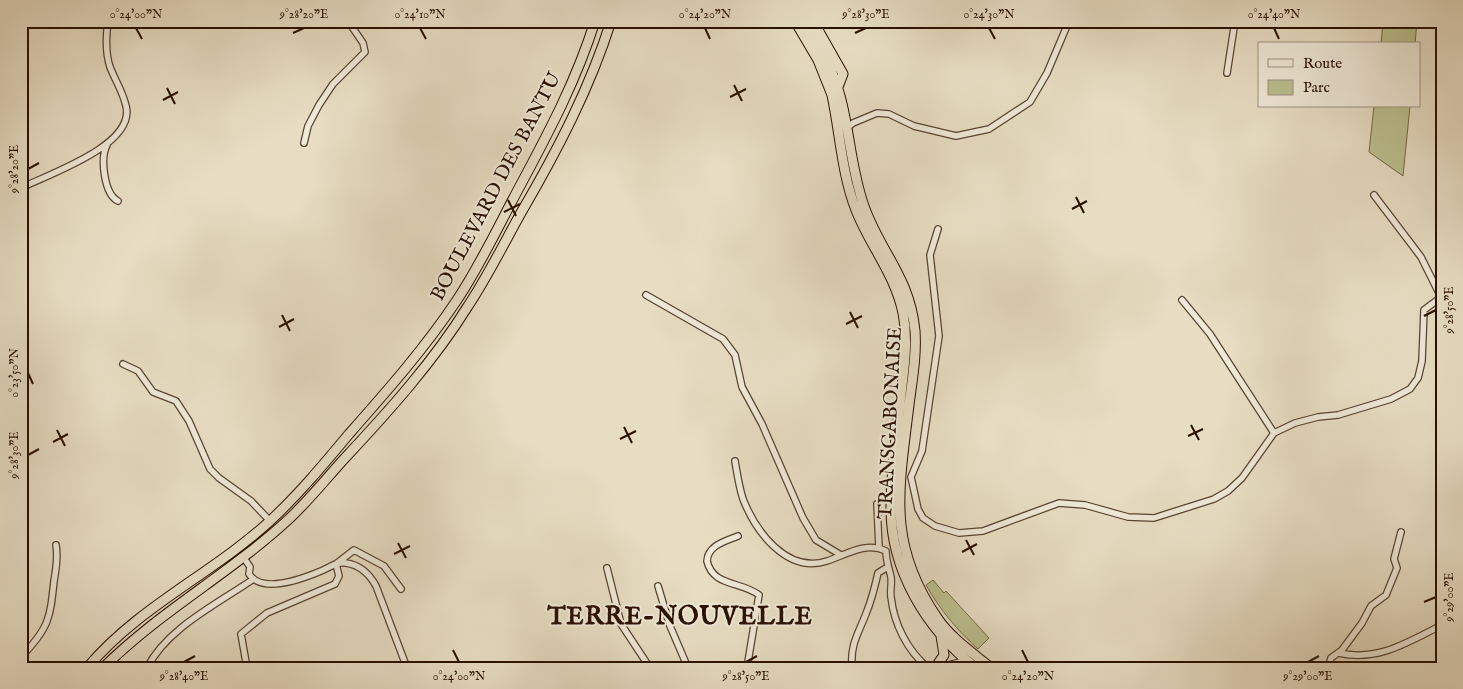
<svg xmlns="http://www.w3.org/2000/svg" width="1463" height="689" viewBox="0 0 1463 689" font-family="'IM FELL English',serif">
<rect width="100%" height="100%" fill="#e7ddc3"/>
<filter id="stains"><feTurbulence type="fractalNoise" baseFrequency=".004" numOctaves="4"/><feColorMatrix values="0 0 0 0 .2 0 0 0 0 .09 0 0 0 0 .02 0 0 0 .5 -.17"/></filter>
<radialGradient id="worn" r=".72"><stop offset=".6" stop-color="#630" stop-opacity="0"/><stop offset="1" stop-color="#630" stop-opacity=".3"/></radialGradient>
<path fill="#bcbf8f" stroke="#726848" d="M1383,21H1417L1415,44H1381Z
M1374,106H1410L1403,176L1369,152Z
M933,580L944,593L946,591L989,638L978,649C957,630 940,610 926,585Z"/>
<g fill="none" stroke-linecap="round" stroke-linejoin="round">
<defs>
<path id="minor" d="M1227,73L1235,21
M847,128L853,123L877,113L889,114L914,126L956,136L989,129L1030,102L1047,73L1069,21
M304,143L308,126L319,105L333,84L365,52L363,43L348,21
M107,145C100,158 104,194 118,201
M21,188C49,174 136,145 126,106C123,92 115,80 110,67C105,52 106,36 108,21
M1374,195L1421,257L1442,299
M938,229L930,255L939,336L922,451L911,477L918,509L923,518L935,526L959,533L983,531L1059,503L1085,505L1128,517L1154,518L1214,499L1228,491L1242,478L1274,433L1295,423L1318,417L1338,415L1391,399L1410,389L1418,378L1422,361L1424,310L1440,298
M646,295L723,339L735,355L742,387L762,424L803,518L816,540L841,555
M1182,300L1210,334L1274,433
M123,364L138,371L153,392L176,401L189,421L210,469L219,478L251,501L270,521
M735,461C737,473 739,487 743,499C756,532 787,574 827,561C846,555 865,541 886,551C886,561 889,568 891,577C892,583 890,591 891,597C894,624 907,650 928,668
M877,504L879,548
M738,536C726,541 708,545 707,561C713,587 741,581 759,595L747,668
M244,558L250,567L249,574C262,594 302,579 321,571C329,568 337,561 346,563C360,565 370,575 376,586L407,668
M607,568L621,624L650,668
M658,586L670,626L688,668
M1339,653C1378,662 1408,642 1442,625
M21,657C49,628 50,619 54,581C56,570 58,556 56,545
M21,662L32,668
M147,668C166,629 217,604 252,580
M247,668L241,634L267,613L335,584L339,576L336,564L354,550L384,566L401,589
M852,668C850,643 859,633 867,611C872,599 875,586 878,573L886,568
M1328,668L1331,658L1342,650L1362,623L1371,606L1386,595L1397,568L1394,559L1401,532"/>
<path id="trunk" d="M795,21L818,60L832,95C840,133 842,175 856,210C870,246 895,274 903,313C909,344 903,373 900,404C896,437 891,472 891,506C890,570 927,630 976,668
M804,21C818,45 833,69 840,96C850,132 851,170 864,206C880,252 910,277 915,331C917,358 911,386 908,413C898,494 888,547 938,619C951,638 973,653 991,668
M813,21L843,74L838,87
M87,668C138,607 212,574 270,521C299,494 324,464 349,434C387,391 425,348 457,300C481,264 500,223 520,186C549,132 577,79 595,21
M103,668C160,611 231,573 290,518C309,500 326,479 344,459C388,412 434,361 468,306C488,276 504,243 522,211C557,151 590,88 611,21
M935,668L944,655L941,636
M942,668L959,664L972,665"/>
</defs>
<use href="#minor" stroke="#584331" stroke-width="8"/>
<use href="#trunk" stroke="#291000" stroke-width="11"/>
<use href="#minor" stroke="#efe9d8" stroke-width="5.5"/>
<use href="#trunk" stroke="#e7ddc3" stroke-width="9"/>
</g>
<path fill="none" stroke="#291000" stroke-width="2" d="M136,28L142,39M420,28L426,39M705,28L710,39M989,28L995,39M1274,28L1279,39M293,33L304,28M855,33L866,28M734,85L742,101M167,88L175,104M730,97L746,89M163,100L178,92M28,169L39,163M1076,197L1084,213M508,200L516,216M1072,209L1087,201M504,212L520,204M850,312L858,328M282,315L290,331M1424,316L1436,310M846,324L862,316M279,327L294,319M28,373L33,384M1191,425L1199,440M624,427L632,443M57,430L65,446M1188,436L1203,429M620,439L636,431M53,442L68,434M28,455L39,449M966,540L974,555M398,543L406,558M962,552L977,544M394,554L410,546M1424,602L1436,597M453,650L459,662M1022,650L1028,662M184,662L195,656M746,662L757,656M1308,662L1319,656"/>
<g text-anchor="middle" stroke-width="4" stroke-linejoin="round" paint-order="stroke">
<g font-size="20" fill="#291000" stroke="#efe9d8">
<text transform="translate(495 186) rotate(-62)" y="7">BOULEVARD DES BANTU</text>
<text transform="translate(889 423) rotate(-87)" y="7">TRANSGABONAISE</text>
</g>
<g font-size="25" font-weight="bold" letter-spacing="1" fill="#291000" stroke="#efe9d8">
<text x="680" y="624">TERRE-NOUVELLE</text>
</g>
</g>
<rect width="1463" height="689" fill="none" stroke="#e7ddc3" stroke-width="55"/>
<rect x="1258" y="42" width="162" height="65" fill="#efe9d8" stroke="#a09282"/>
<rect x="1268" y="59" width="25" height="8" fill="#efe9d8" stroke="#a09282"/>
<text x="1303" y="68" font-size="15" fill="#291000">Route</text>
<rect x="1268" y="80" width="25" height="15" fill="#bcbf8f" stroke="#a09282"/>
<text x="1303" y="92" font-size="15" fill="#291000">Parc</text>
<rect x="28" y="28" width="1408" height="634" fill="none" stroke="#291000" stroke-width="2"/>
<g font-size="12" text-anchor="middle" fill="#291000">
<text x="136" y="18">0°24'00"N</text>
<text x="304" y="18">9°28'20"E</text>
<text x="420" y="18">0°24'10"N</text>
<text x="705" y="18">0°24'20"N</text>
<text x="866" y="18">9°28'30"E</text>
<text x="989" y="18">0°24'30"N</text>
<text x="1274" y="18">0°24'40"N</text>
<text transform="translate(14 169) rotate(-90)" y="4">9°28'20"E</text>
<text transform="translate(1449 310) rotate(-90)" y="4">9°28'50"E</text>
<text transform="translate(14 373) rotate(-90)" y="4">0°23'50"N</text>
<text transform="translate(14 455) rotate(-90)" y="4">9°28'30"E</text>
<text transform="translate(1449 597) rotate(-90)" y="4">9°29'00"E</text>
<text x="184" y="680">9°28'40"E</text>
<text x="459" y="680">0°24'00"N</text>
<text x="746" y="680">9°28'50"E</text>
<text x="1028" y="680">0°24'20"N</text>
<text x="1308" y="680">9°29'00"E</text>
</g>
<rect width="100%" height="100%" filter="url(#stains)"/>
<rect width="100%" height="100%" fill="url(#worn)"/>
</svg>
